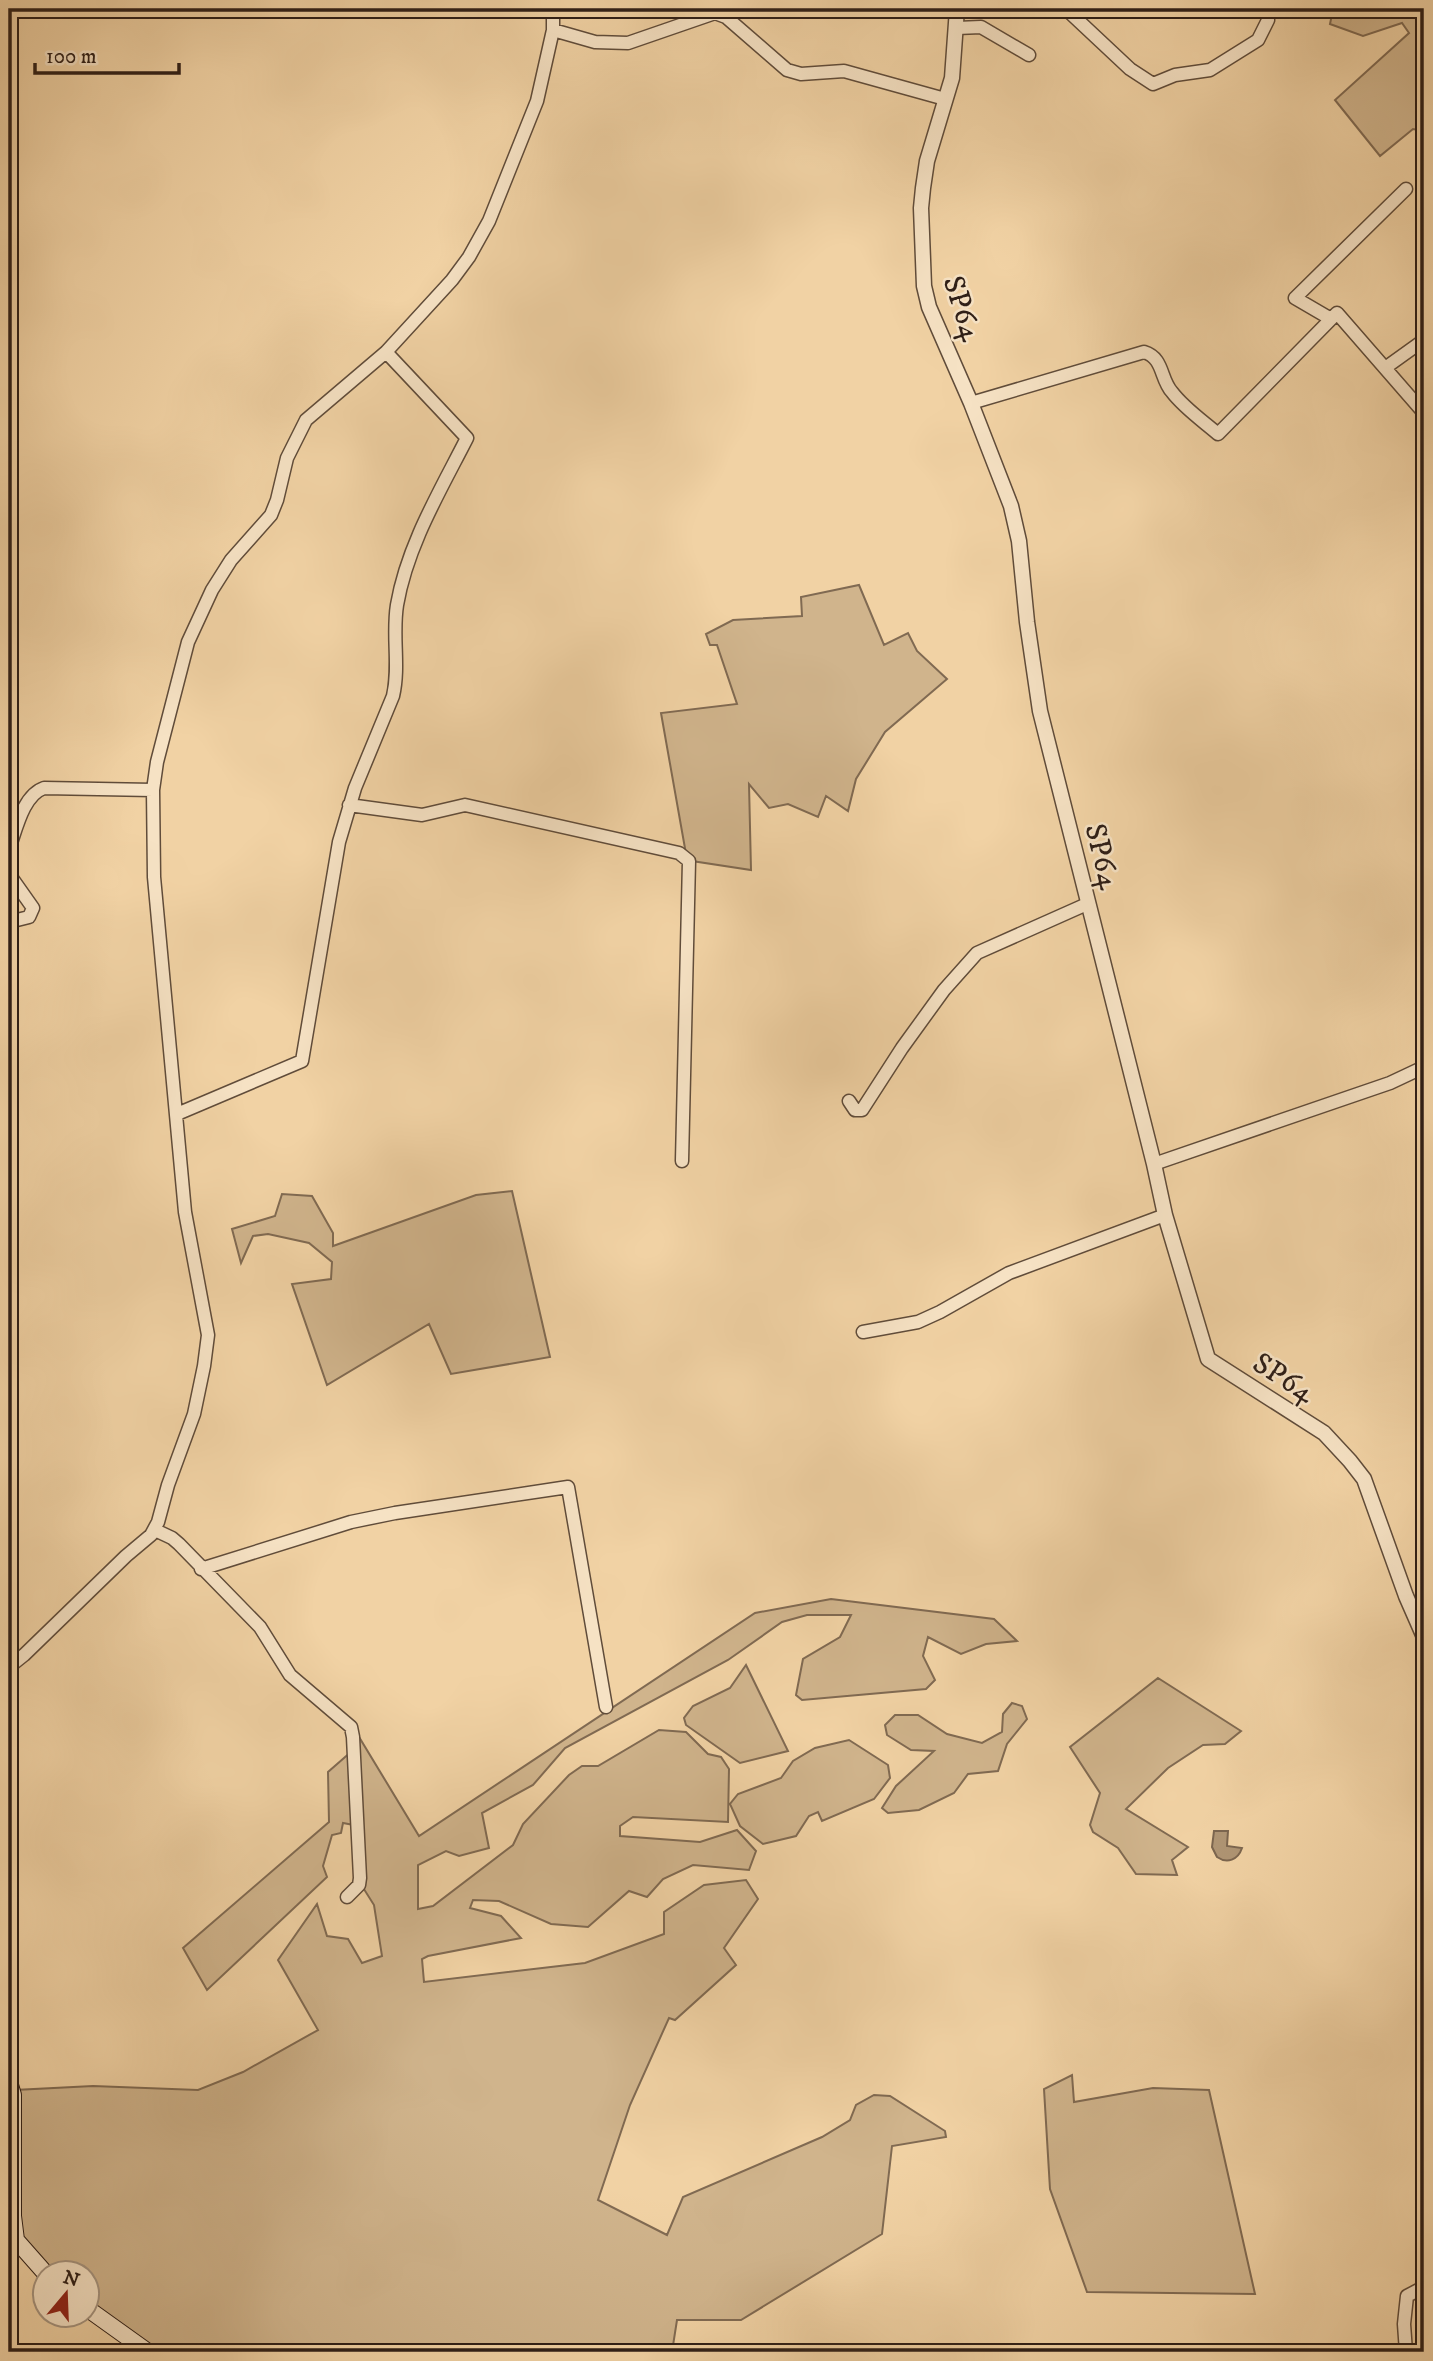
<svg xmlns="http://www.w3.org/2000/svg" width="1433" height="2361" viewBox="0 0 1433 2361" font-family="'IM FELL DW Pica',serif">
<rect width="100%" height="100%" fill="#f1d2a4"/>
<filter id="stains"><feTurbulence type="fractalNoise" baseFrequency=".00286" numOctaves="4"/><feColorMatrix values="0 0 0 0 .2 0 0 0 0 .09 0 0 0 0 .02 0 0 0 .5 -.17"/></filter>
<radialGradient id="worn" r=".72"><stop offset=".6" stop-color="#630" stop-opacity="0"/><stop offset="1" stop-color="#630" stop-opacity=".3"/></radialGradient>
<path fill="#d0b48c" stroke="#806a52" stroke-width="2" d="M1333,9H1424V131L1413,129L1380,156L1335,100L1409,33L1402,23L1363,36L1330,24Z
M859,585L884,645L908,633L917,651L947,679L885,732L856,779L848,811L826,796L818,817L788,804L769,808L749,784L751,870L692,861L686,854L661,713L737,704L717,645H710L706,634L733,620L802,616L801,597Z
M512,1191L550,1357L451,1374L429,1324L327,1385L292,1284L331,1279L332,1262L309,1243L268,1234L253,1236L241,1263L232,1229L275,1216L282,1194L312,1196L333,1233V1246L476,1195Z
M831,1599L994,1619L1017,1641L986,1644L961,1654L928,1637L923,1656L935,1680L926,1689L802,1700L796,1695L803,1659L840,1637L851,1615H807L782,1622L728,1660L565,1748L533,1785L482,1813L489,1848L459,1856L446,1851L418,1865V1909L433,1906L513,1845L523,1824L569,1775L582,1766H598L659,1730L686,1732L708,1754L721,1757L729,1769L728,1822L633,1817L620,1826V1836L700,1842L737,1830L756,1851L749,1870L693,1865L663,1879L647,1897L629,1891L588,1927L551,1924L499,1901L473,1900L470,1908L501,1916L521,1938L428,1956L422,1959L424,1982L585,1963L664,1934V1912L704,1885L746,1880L758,1899L724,1948L736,1965L675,2020L669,2018L630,2105L598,2200L667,2235L683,2197L822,2137L850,2120L856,2105L874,2095L890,2096L945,2131L946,2137L892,2146L882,2234L741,2320H677L672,2352H151L88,2303V2274L49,2273L33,2261L12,2218L15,2090L93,2086L198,2090L243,2072L318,2030L278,1960L317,1904L327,1936L348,1939L362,1963L382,1956L374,1905L362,1886L359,1826L343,1823L341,1833L332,1835L323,1866L327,1877L207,1990L183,1948L329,1822L328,1772L352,1751L356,1732L419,1836L755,1613Z
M746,1665L788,1751L740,1763L686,1725L684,1718L693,1706L730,1688Z
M1158,1678L1241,1731L1225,1744L1203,1745L1168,1768L1126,1809L1188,1847L1172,1860L1177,1875L1136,1874L1118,1848L1093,1832L1090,1825L1100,1793L1070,1747Z
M1012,1703L1022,1706L1027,1719L1007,1744L998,1771L968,1774L954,1793L919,1810L888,1813L882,1808L896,1786L934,1751L911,1750L887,1735L885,1725L895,1715H918L947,1734L982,1743L1002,1732L1003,1714Z
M849,1740L888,1765L890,1778L874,1799L822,1821L818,1812L809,1816L796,1836L763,1844L740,1826L730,1804L738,1794L781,1778L793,1761L815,1748Z
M1072,2075L1074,2102L1153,2088L1209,2090L1255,2294L1087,2292L1050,2189L1044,2089Z"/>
<path fill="#af9574" stroke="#7c664f" stroke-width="2" d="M1214,1831H1228L1227,1846L1242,1848C1238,1860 1227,1864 1217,1857L1212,1847Z"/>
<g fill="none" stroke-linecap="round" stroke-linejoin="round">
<defs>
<path id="minor" d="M1066,9L1130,69L1153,84L1175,75L1210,70L1258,40L1268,20
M957,28L981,27L1029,55
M553,30L595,42L628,43L715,13L726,17L787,70L801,74L844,71L945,99
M1331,319L1295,298L1406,189
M1385,368L1424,340
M971,403L1144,352C1164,358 1160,379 1172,392C1184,408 1203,421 1218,434L1337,313L1424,413
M349,805L422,815L465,805L679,853L689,861L682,1161
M9,849C16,830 23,795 44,788L153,790
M9,874L33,908L29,917L9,922
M849,1101L855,1110H862L902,1048L944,990L977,953L1087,904
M177,1114L302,1061L339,842L355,788L393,696C400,666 392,636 397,605C407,546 440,491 467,438L386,352
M1154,1164L1390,1083L1424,1067
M863,1332L918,1322L940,1312L1009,1273L1165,1215
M155,1530L172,1538L179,1544L260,1627L290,1675L351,1727L353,1737L360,1878L359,1885L347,1897
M201,1569L351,1522L395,1513L568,1487L606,1707
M9,1667L24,1655L126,1556L151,1535L158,1522L168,1485L194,1414L204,1366L208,1335L185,1212L154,877L153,790L157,762L188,642L212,590L231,560L271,515L277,500L287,458L306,420L386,352L452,280L469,257L489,221L537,101L553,30V9
M1406,2352L1404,2324L1407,2296L1424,2287"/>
<path id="tertiary" d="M957,9L952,78L927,161L923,188L921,208L924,286L929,307L971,403L1011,506L1019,541L1027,622L1040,711L1154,1164L1165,1215L1208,1359L1324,1433L1350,1461L1364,1479L1406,1596L1424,1637"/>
<path id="secondary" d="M9,2082L13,2095V2216L16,2240L46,2274
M88,2309L148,2352"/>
</defs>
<use href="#minor" stroke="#604c3a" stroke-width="15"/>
<use href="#tertiary" stroke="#604c3a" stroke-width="17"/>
<use href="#secondary" stroke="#2f1f17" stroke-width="18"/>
<use href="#minor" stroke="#f6e2c4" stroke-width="12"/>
<use href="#tertiary" stroke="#f6e2c4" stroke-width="14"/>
<use href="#secondary" stroke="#f6e2c4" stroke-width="16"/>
</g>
<g text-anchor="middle" stroke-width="5" stroke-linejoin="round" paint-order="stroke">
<g font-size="30" fill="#2f1f17" stroke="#f6e2c4">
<text transform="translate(963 308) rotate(72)" y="10">SP64</text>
<text transform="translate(1103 856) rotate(76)" y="10">SP64</text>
<text transform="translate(1284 1377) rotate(32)" y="10">SP64</text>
</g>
</g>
<rect width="1433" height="2361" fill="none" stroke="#f1d2a4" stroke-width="35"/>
<rect x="10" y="10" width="1412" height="2340" fill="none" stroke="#2f1f17" stroke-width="3.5"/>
<rect x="18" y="18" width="1398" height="2326" fill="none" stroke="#2f1f17" stroke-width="2"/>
<g transform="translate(66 2294) rotate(19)"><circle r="33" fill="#f6e2c4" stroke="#a6947f" stroke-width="2"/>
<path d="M0-5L12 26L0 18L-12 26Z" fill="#8f2418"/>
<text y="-10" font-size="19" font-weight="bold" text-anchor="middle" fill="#2f1f17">N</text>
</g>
<path d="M35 63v10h144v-10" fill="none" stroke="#2f1f17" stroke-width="3.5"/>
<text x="46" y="63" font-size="21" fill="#2f1f17" stroke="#f6e2c4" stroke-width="5" paint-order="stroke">100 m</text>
<rect width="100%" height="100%" filter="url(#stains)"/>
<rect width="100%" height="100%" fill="url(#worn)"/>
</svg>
